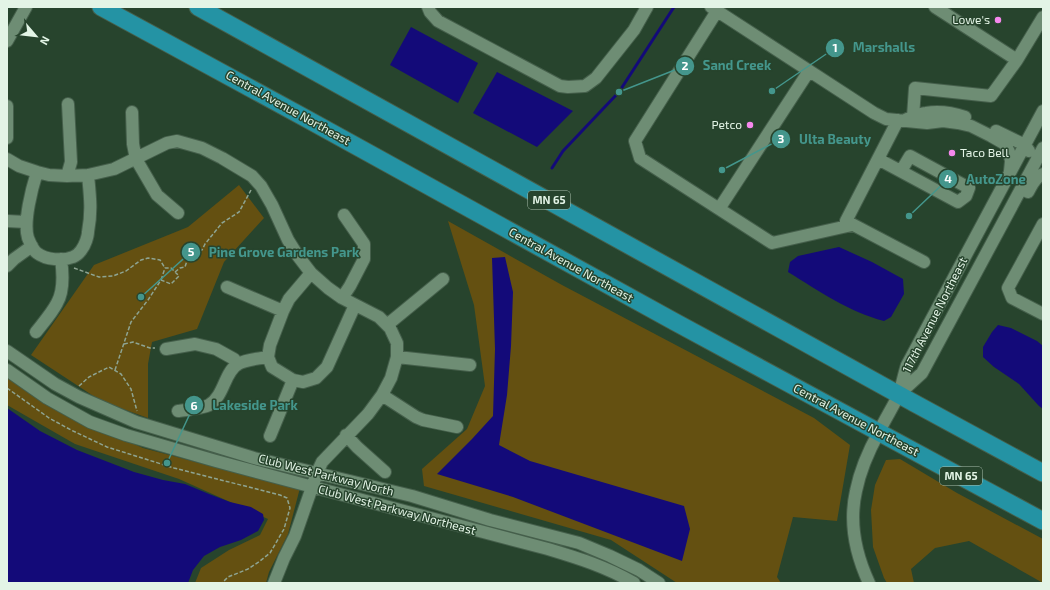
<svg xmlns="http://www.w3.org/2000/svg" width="1050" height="590" viewBox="0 0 1050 590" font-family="'Exo 2',sans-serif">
<rect width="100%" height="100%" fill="#27442d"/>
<path fill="#645011" d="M239,185L264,218L224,262L197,329L152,342L148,364V418L101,401L31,355L94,265L188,227Z
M448,221L562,285L814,418L850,445L837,521L793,517L777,577L781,583H677L611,540L424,486L422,469L467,429L485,386L474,305Z
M7,374L65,413L143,448L271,482L301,484L288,534L269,572L266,583H195L201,568L229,550L260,535L268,519L179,479L75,444L7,405Z
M900,459L957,493L1043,539V583L969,541L935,548L911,569L914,583H887L884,578L873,547L871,510L875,485L886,460Z"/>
<path fill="#130a79" d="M411,27L478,63L458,103L390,65Z
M497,72L573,111L537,147L473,113Z
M839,247L872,262L903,279L904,294L891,317L884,321C849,312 819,291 788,272L790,262L798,256Z
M505,257L513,292L511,346L507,395L499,445L530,461L684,506L690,529L682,561L513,497L437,474L472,439L493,416L495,349L492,258Z
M998,325L1011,328L1037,341L1043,346V409L1039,406L1019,384L994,367L983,357V347L992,332Z
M7,408L40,431L77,450L134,472L163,480L185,484L209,494L230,502L251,507L263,514L264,520L258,531L241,540L220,547L204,556L193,570L188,583H7Z"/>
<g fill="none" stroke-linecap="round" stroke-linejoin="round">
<path stroke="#130a79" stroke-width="3" d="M552,168L563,151L619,92L674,7"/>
<defs>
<path id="minor" d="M428,7L430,12L438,21L560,86L568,87L585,86L596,78L634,30L647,7
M711,7L874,113L886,119L927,123L943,121L958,123L971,126L991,136L1005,144L1009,152L1011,161L1010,171
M717,11L635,141L640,158L772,243L852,225
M7,41L26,7
M1017,60L1043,17
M132,112L133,144L136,159L157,195L178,213
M913,117L915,88L991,96L1017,60L935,7
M907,119C913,117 919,114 926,113C938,111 953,113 965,117
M898,120L846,221L924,262
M996,131L1025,145L1029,151
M7,138V106
M7,159L19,166L37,172L49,175L67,176L88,175L114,169L167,143L177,141L202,148L222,158L252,176L261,186L272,205L288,240L298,256L311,273L328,288L342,298L379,317L390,328L397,343V357L391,378L382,395L368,414L322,462L317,473L295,536L284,558L274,583
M878,159L958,202L966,196L969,188L910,156L901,171
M37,172C32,188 23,222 28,238C30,243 33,250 37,253C46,260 63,261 73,257C79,255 84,247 86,241C87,238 88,235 88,232C92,211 90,196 88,175
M67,176L71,162L68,104
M1028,192C1032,185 1035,177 1043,174
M719,209L809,71
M7,221L26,222
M1043,224L1008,288L1012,298L1043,314
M7,266L14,259L32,246
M311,273L289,299L283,311L270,345L268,357L272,367L293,380L303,382L316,378L327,367L355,305
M227,287L283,311
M342,298L350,286L364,259V244L344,215
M387,325L443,279
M36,332C43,323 52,313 57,303C64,291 63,273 61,259
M166,349L195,344L216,349L234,359L237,365
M7,351L55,384L79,397L136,422L254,458L412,496L490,520L579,543L610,556L639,570L659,583
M397,357L470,365
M7,370L47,398L90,422L126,435L216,461L313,487L548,549C578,558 607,567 634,583
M899,394L922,373L1043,148
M382,395L416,417L423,420L457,427
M178,411C186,410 204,408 209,405C225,395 224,372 238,364C247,359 258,359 268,357
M346,435L357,447L385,472
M270,436L293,380
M869,583C856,555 849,522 856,491C860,471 869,450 879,432C885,419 893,407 899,394C902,385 904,374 907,365L1043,111"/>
<path id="highway" d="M101,7L307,119L675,322L1043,521
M198,7L914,403L1043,473"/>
</defs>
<use href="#minor" stroke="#455f4b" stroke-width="14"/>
<use href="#highway" stroke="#455f4b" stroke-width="19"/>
<path stroke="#8ea492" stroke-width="1.5" stroke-dasharray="4 2" stroke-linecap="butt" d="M74,268L99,277L113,276L126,271L141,260L148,258L160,260L165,268
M175,272L180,268L185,267L189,254L202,250L205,244L222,223L239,212L251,190
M124,344L133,342L150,348H155
M115,370L131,322L148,300L161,280L171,284L179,276L171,268H165L161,280
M79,386L89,377L109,367L121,374L131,389L137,411
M7,388L49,418L71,430L107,447L174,468L280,495L287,498L290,508L284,529L270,553L260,561L248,569L228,577L222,583"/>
<use href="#minor" stroke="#6e8d74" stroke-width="12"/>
<use href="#highway" stroke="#2493a4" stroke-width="17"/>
</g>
<g fill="#f688ed" stroke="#27442d" stroke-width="1.5">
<circle cx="998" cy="20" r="4"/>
<circle cx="750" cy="125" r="4"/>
<circle cx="952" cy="153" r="4"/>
</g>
<g text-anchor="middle" stroke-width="3" stroke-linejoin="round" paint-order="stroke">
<g fill="#27442d" stroke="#abbfae" stroke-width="1">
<rect x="528" y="191" width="42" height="18" rx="3"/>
<rect x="940" y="467" width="42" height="18" rx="3"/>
</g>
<g font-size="11" font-weight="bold" fill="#e3f4e6">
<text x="549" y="204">MN 65</text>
<text x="961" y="480">MN 65</text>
</g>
<g font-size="12" fill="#e3f4e6" stroke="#27442d" text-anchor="end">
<text x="990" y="24">Lowe's</text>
<text x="742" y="129">Petco</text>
<text x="960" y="157" text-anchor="start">Taco Bell</text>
</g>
<g font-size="12" fill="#e3f4e6" stroke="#27442d">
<text transform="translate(288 108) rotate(29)" y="4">Central Avenue Northeast</text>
<text transform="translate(571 265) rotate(29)" y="4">Central Avenue Northeast</text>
<text transform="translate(935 315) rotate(-63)" y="4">117th Avenue Northeast</text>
<text transform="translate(856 420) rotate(28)" y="4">Central Avenue Northeast</text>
<text transform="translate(326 475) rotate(14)" y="4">Club West Parkway North</text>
<text transform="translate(397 510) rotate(15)" y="4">Club West Parkway Northeast</text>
</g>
</g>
<path fill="none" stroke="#44968c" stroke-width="1.5" d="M772 91L835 48M619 92L685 66M722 170L781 139M909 216L948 179M141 297L191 252M167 463L194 405"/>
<g fill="#44968c" stroke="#27442d" stroke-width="1.5">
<circle cx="772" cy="91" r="4"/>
<circle cx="619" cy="92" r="4"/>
<circle cx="722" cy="170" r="4"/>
<circle cx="909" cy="216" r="4"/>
<circle cx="141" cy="297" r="4"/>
<circle cx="167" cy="463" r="4"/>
<circle cx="835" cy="48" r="10"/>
<circle cx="685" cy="66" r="10"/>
<circle cx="781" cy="139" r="10"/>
<circle cx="948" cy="179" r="10"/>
<circle cx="191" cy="252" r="10"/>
<circle cx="194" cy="405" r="10"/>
</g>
<g font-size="12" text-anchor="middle" font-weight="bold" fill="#fff">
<text x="835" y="52">1</text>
<text x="685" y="70">2</text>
<text x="781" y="143">3</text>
<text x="948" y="183">4</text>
<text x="191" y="256">5</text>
<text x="194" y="410">6</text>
</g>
<g font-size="13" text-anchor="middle" font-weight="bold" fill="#44968c" stroke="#27442d" stroke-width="3" stroke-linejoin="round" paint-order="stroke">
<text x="884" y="52">Marshalls</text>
<text x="737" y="70">Sand Creek</text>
<text x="835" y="144">Ulta Beauty</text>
<text x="996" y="184">AutoZone</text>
<text x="284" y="257">Pine Grove Gardens Park</text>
<text x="255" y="410">Lakeside Park</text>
</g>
<rect width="1050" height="590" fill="none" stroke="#e3f4e6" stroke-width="16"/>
<g transform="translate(36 36) rotate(118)" stroke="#27442d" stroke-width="3" paint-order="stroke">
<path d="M0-3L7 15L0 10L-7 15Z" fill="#e3f4e6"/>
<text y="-6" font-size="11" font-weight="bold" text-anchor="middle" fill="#e3f4e6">N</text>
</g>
</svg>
